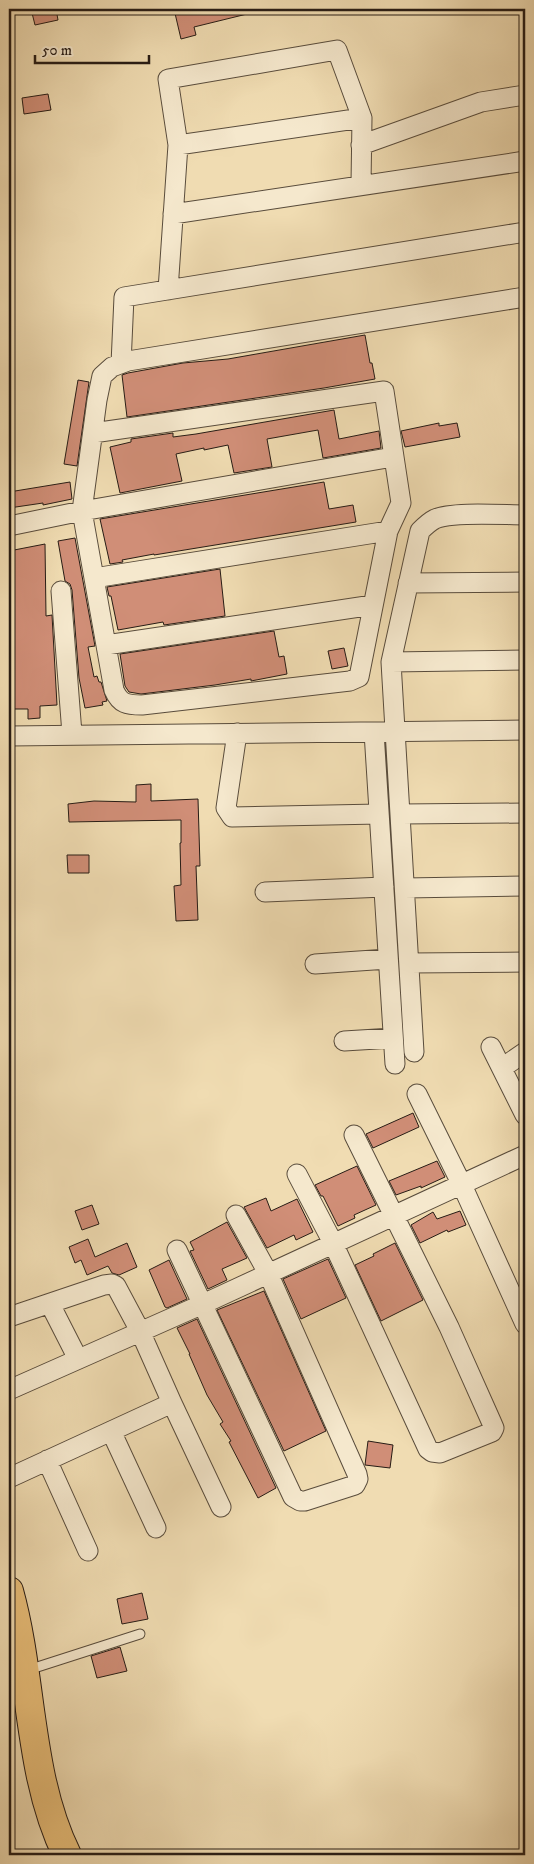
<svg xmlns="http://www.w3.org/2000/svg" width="534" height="1864" viewBox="0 0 534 1864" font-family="'IM FELL DW Pica',serif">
<rect width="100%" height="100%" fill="#f0dcb2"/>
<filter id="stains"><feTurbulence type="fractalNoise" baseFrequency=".004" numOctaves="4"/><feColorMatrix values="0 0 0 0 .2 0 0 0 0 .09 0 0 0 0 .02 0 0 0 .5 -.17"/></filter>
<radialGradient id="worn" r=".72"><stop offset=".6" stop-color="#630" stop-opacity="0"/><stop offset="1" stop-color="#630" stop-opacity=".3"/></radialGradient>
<path fill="#d08e77" stroke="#271c15" d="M31,9H56L58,20L35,25Z
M174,9H246L247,14L194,27L196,35L181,39Z
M48,94L51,110L24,114L22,98Z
M365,335L370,363H372L375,379L324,388L127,417L122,375L128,373L183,363L228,359Z
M78,380L89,382L77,466L64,464Z
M334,410L339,439L379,431L381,448L323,458L318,430L267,439L272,467L234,473L228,445L204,450V448L176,454L182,481L120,493L110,447L131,442V439L173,433V437L196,434Z
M439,423V426L457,423L460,437L405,447L401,431Z
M70,482L72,499L43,505V503L9,508V492Z
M324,482L329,509L353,505L356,522L154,555V554L122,560L123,562L110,564L100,519Z
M75,538L95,646L88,647L94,677L97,676L99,682H101L107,701L102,702L103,705L85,708L79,678L72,590L70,584L65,581L58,541Z
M45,544L46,616L52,615L57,705L40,706V718L28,719V709H9V551Z
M220,569L225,616L164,625L163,622L118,630L111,596H109L107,587Z
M274,631L279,657L284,656L287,674L251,681V679L215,685L141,694L129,692L125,686L120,654Z
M344,648L348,666L332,669L328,651Z
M151,784V801L198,799L200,866H196L198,920L176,921L174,886L181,885L180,843H181V820L69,822L68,804L94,801L136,802V785Z
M67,855H89V873H68Z
M413,1113L419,1127L373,1148L366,1134Z
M437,1161L445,1177L421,1188V1186L396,1195L389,1181Z
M357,1166L376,1205L354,1215L355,1218L338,1226L323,1196H321L315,1185Z
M266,1198L271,1211L297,1199L313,1232L296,1240L294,1235L267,1248L244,1207Z
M92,1205L99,1224L82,1230L75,1211Z
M460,1211L466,1225L448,1232L447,1230L420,1243L411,1225L433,1212L437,1219Z
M227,1222L247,1258L222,1269L227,1280L208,1289L190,1251L194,1250L190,1242Z
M88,1239L95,1257L127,1243L137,1267L119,1275L112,1273L108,1266L87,1275L81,1260L75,1263L69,1247Z
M395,1243L423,1300L381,1321L355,1265L374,1256L373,1254Z
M328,1259L346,1298L301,1319L283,1279Z
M169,1260L187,1299L167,1308L165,1307L149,1270Z
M264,1291L326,1431L284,1451L217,1310Z
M197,1319L276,1488L258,1498L229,1442L231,1441L220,1424L223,1422L207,1395L189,1354H190L177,1328Z
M368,1441L393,1445L390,1468L365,1465Z
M142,1593L148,1619L122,1624L117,1599Z
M120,1647L127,1671L97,1678L91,1656Z"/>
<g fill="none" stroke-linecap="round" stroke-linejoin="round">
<defs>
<path id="lane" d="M28,1670L140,1634"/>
<path id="street" d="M178,145L362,118
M361,145L481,102L525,95
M173,214L525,161
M168,290L178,145L168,79L337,50L362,118L361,184
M121,364L124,297L525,232
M93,433L384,391L401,503L388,531L359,677L350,681L142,705C127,705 120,704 114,690L82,511L97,400L102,376L112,367L128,361L525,297
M9,526L82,511L393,457
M94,578L388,531
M408,583L525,582
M61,591L72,734
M106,645L373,605
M391,662L525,660
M374,732L395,1064
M237,733L226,808L232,817L379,814
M9,736L525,730
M401,814L525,813
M405,888L525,886
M265,892L384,887
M409,963L525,962
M315,964L388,959
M344,1041L393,1038
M491,1047L525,1115
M414,1052L391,662L420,531C425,526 429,522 435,519C453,511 504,515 525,515
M502,1068L525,1052
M417,1094L462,1185L525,1324
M297,1174L333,1243L428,1449L432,1452L440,1453L492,1432L494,1428L491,1421L449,1327L354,1135
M177,1250L293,1497L300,1501H305L355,1485L358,1479L357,1474L268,1273L236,1215
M50,1304L78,1359
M9,1317L104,1285L112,1284L116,1286L140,1331L172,1403L221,1507
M9,1390L203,1304L525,1155
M111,1431L156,1528
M47,1460L88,1551
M9,1478L172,1403"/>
<path id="highway" d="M9,1591C33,1677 27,1774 67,1855"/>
</defs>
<use href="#lane" stroke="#594c3c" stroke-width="11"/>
<use href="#street" stroke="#594c3c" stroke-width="21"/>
<use href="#highway" stroke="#271c15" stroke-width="30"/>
<use href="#lane" stroke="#f5e8cd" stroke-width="9"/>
<use href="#street" stroke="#f5e8cd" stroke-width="19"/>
<use href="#highway" stroke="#e8be79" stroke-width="28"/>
</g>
<rect width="534" height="1864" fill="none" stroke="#f0dcb2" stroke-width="30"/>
<rect x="10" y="10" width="514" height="1844" fill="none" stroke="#271c15" stroke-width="2.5"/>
<rect x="15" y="15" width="504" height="1834" fill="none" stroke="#271c15"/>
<path d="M35 55v8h114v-8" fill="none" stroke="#271c15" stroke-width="2.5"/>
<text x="42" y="55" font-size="15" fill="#271c15" stroke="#f5e8cd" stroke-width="4" paint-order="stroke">50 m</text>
<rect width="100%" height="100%" filter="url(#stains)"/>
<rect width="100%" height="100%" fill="url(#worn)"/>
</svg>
